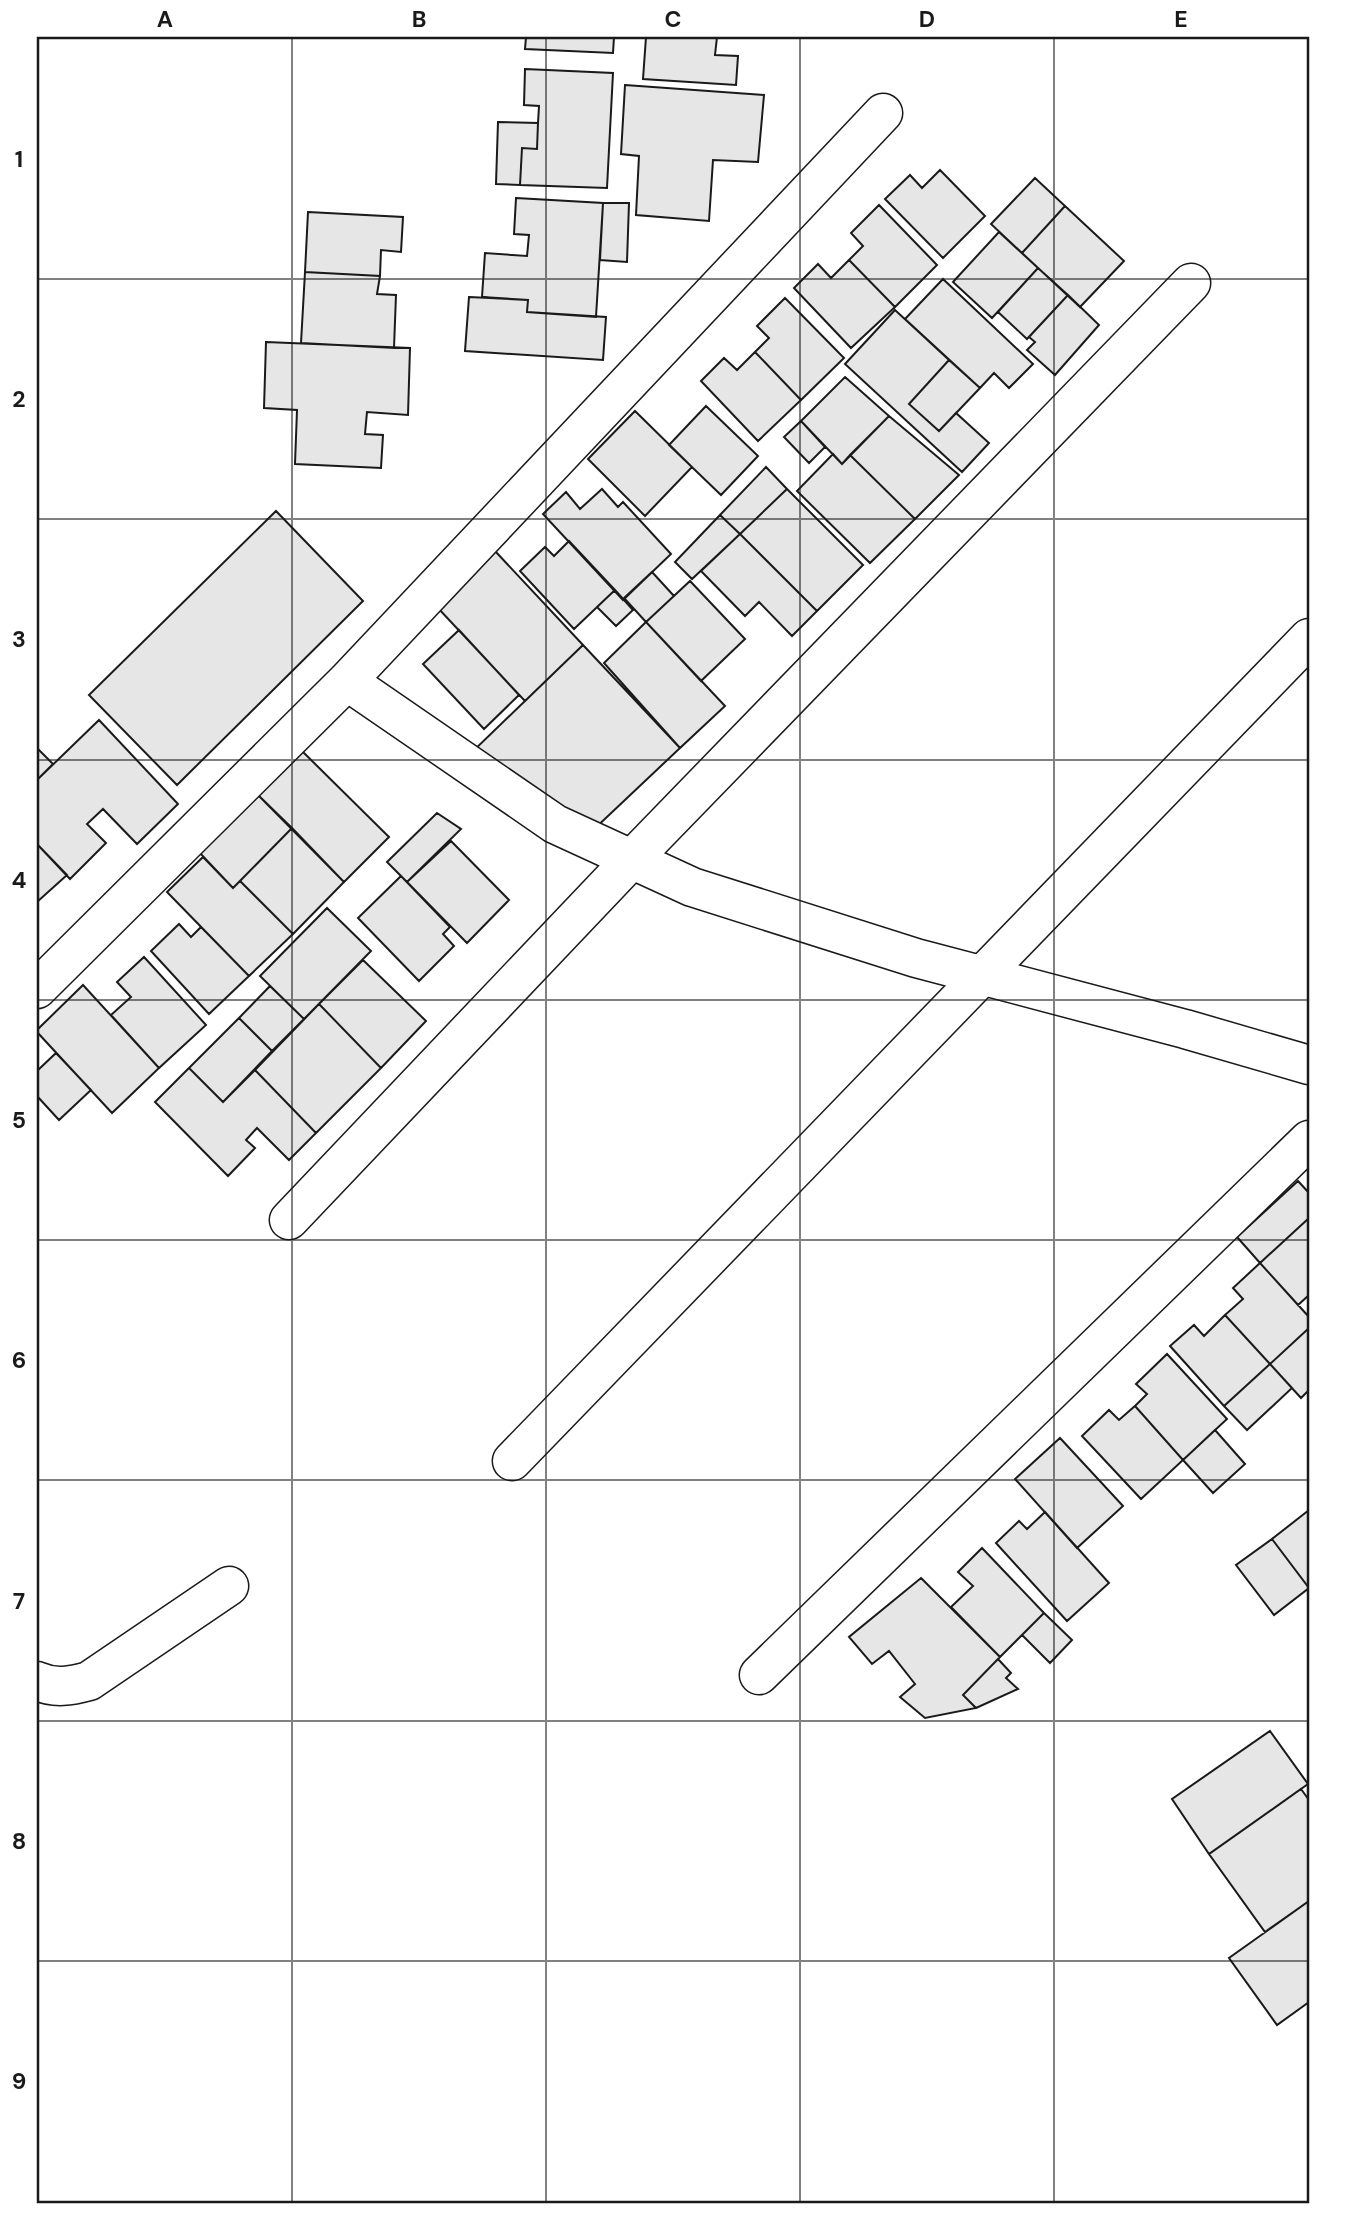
<svg xmlns="http://www.w3.org/2000/svg" width="1346" height="2240" viewBox="0 0 1346 2240" font-family="'DM Sans',sans-serif">
<rect width="100%" height="100%" fill="#fff"/>
<path fill="#e6e6e6" stroke="#1a1a1a" stroke-width="2" d="M526,37H614L613,53L525,49Z
M646,37H717L715,55L738,56L736,85L643,79Z
M525,69L613,73L607,188L520,185L522,148L537,149L538,123L539,106L524,105Z
M625,85L764,95L758,162L713,160L709,221L636,215L639,156L621,154Z
M498,122L538,123L537,149L522,148L520,185L496,184Z
M940,170L985,216L943,258L885,199L910,175L922,188Z
M1035,178L1065,206L1022,253L991,224Z
M516,198L603,203L596,317L527,312L528,300L482,297L485,253L527,256L529,235L514,234Z
M603,203H629L627,262L600,260Z
M879,205L937,265L895,307L849,260L863,246L851,233Z
M1065,206L1124,261L1080,307L1022,253Z
M308,212L403,217L401,252L381,250L380,276L305,272Z
M999,232L1038,268L992,318L953,282Z
M849,260L895,307L851,348L794,288L818,264L831,278Z
M1038,268L1068,295L1027,339L998,312Z
M305,272L380,276L377,294L396,295L394,348L301,343Z
M943,279L1033,364L1009,388L994,373L980,388L905,319Z
M1068,295L1099,325L1055,375L1027,350L1035,342L1029,337Z
M469,297L528,300L527,312L606,317L603,360L465,351Z
M785,298L844,358L801,400L755,352L769,338L757,326Z
M895,310L949,360L909,404L939,431L956,413L989,443L962,472L845,364Z
M266,342L410,348L408,415L367,412L365,434L383,435L381,468L295,464L297,410L264,408Z
M755,352L801,400L758,441L701,381L724,358L737,370Z
M949,360L980,388L939,431L909,404Z
M845,377L889,416L842,464L801,421Z
M706,406L758,456L721,495L669,445Z
M635,411L692,467L645,516L588,459Z
M889,416L959,475L915,519L850,455Z
M801,421L825,447L809,463L784,437Z
M833,454L842,464L850,455L915,519L870,563L797,491Z
M766,467L787,489L740,534L720,515Z
M602,489L618,507L623,502L671,554L623,600L543,514L566,492L580,509Z
M787,489L863,565L817,611L740,534Z
M276,511L363,601L177,785L89,695Z
M720,515L740,534L692,579L675,562Z
M740,534L817,611L792,636L759,602L745,616L701,571Z
M569,541L615,590L574,629L520,571L545,547L554,556Z
M495,551L583,645L525,701L437,607Z
M652,572L674,596L646,622L624,598Z
M690,581L745,639L701,681L646,622Z
M615,590L633,610L616,626L597,607Z
M646,622L725,706L680,748L604,663Z
M459,630L519,695L484,729L423,664Z
M583,645L680,748L590,833L471,753Z
M99,720L178,804L137,844L103,809L87,824L106,843L70,879L37,844V780Z
M37,748L53,764L37,780Z
M301,750L389,837L344,882L257,794Z
M257,794L292,828L233,888L198,851Z
M437,813L461,829L407,882L387,862Z
M292,828L344,882L293,934L240,881Z
M451,841L509,900L467,943L407,882Z
M37,844L67,875L37,902Z
M203,857L233,888L240,881L293,934L249,976L167,892Z
M401,876L450,927L443,934L454,946L419,981L358,918Z
M327,908L371,951L304,1019L260,976Z
M179,924L191,937L201,927L249,976L209,1014L151,951Z
M144,957L206,1025L159,1068L111,1015L131,997L117,982Z
M363,960L426,1021L381,1068L319,1004Z
M83,985L159,1068L112,1113L37,1032V1030Z
M270,986L304,1019L272,1051L239,1018Z
M319,1004L381,1068L316,1133L255,1070Z
M239,1018L272,1051L223,1102L189,1068Z
M56,1053L91,1090L59,1120L37,1096V1071Z
M189,1068L223,1102L255,1070L316,1133L289,1160L257,1128L246,1140L255,1148L228,1176L155,1102Z
M1298,1181L1309,1193V1218L1260,1263L1237,1237Z
M1309,1218V1295L1298,1305L1260,1263Z
M1260,1263L1309,1317V1328L1270,1364L1225,1315L1243,1299L1233,1288Z
M1225,1315L1270,1364L1224,1406L1170,1346L1194,1325L1204,1336Z
M1309,1328V1390L1301,1398L1270,1364Z
M1167,1354L1227,1419L1183,1460L1135,1406L1147,1394L1136,1384Z
M1270,1364L1292,1388L1247,1430L1224,1406Z
M1135,1406L1183,1460L1141,1499L1082,1436L1109,1410L1119,1420Z
M1215,1430L1245,1464L1213,1493L1183,1460Z
M1060,1438L1123,1506L1077,1548L1015,1479Z
M1309,1510V1588L1272,1539Z
M1045,1512L1109,1583L1067,1621L996,1543L1019,1521L1027,1529Z
M1272,1539L1309,1588L1274,1615L1236,1565Z
M982,1548L1044,1613L1000,1657L951,1607L973,1586L958,1572Z
M921,1578L1000,1657L963,1695L976,1708L925,1718L900,1697L915,1684L889,1651L872,1664L849,1637Z
M1044,1613L1072,1640L1050,1663L1022,1635Z
M998,1659L1011,1673L1006,1678L1018,1689L976,1708L963,1695Z
M1270,1731L1308,1784L1209,1854L1172,1799Z
M1301,1789L1309,1800V1901L1265,1932L1209,1854Z
M1309,1901V2002L1277,2025L1229,1958Z"/>
<g fill="none" stroke-linecap="round" stroke-linejoin="round">
<defs>
<path id="street" d="M347,681L555,824L692,887L916,958L1185,1029L1309,1065
M37,989L347,681L883,113
M289,1220L632,859L1191,283
M512,1461L1309,638
M759,1675L1309,1140
M37,1681C55,1689 71,1686 89,1681L229,1586"/>
</defs>
<use href="#street" stroke="#1a1a1a" stroke-width="41"/>
<use href="#street" stroke="#fff" stroke-width="38"/>
</g>
<path fill="none" stroke="#1a1a1a" stroke-width="2" stroke-opacity="0.55" d="M292,37V2203M546,37V2203M800,37V2203M1054,37V2203M37,279H1309M37,519H1309M37,760H1309M37,1000H1309M37,1240H1309M37,1480H1309M37,1721H1309M37,1961H1309"/>
<rect width="1346" height="2240" fill="none" stroke="#ffffff" stroke-width="77"/>
<rect x="38" y="38" width="1270" height="2164" fill="none" stroke="#1a1a1a" stroke-width="2.5"/>
<g font-size="23" text-anchor="middle" font-weight="bold" fill="#1a1a1a">
<text x="165" y="27">A</text>
<text x="419" y="27">B</text>
<text x="673" y="27">C</text>
<text x="927" y="27">D</text>
<text x="1181" y="27">E</text>
<text x="19" y="167">1</text>
<text x="19" y="407">2</text>
<text x="19" y="647">3</text>
<text x="19" y="888">4</text>
<text x="19" y="1128">5</text>
<text x="19" y="1368">6</text>
<text x="19" y="1609">7</text>
<text x="19" y="1849">8</text>
<text x="19" y="2089">9</text>
</g>
</svg>
